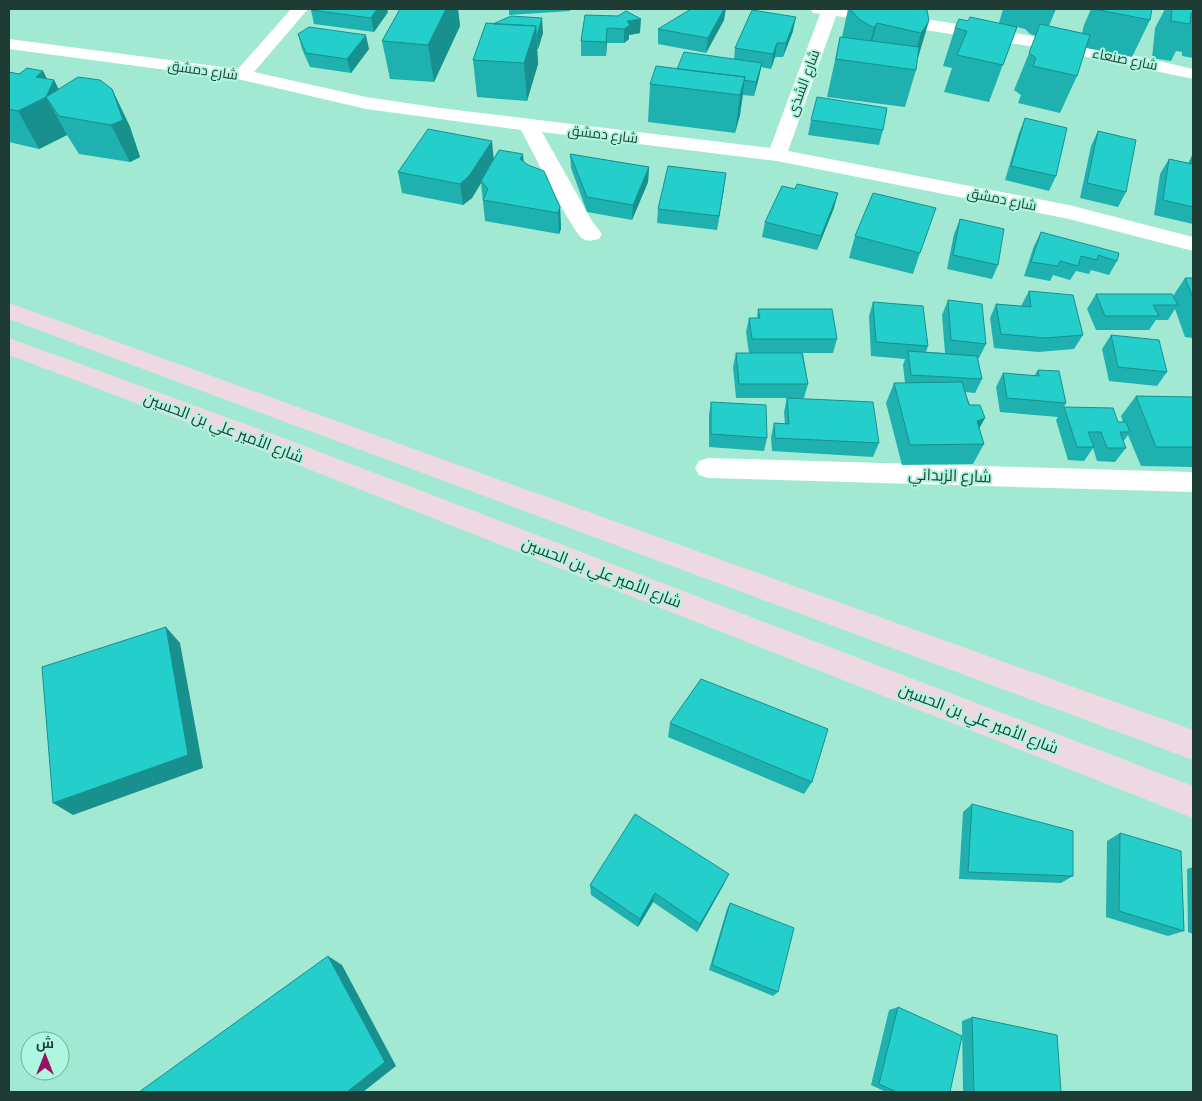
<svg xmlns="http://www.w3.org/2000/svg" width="1202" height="1101" viewBox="0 0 1202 1101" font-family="'Exo 2',Cairo,sans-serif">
<rect width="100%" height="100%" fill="#a2e9d3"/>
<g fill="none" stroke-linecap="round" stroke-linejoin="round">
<path fill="#fff" fill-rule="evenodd" d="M291,9H308L254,72L366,97L440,108L770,148L820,14L813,13L811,9C864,9 916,17 969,26C1045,37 1119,51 1193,69V79L1054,50L836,16L788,151L1069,205L1193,237V251L1069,219L777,161L542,132L592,221L602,234L599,239C594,240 588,242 583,239C571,230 531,148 521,130L366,109L242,80L9,49V39L238,69Z
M708,458L1193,472V492L708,478L699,475L695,468L699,461Z"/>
<path fill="#eed9e2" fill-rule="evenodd" d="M9,303L1193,730V760L9,319Z
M9,338L278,436L1193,786V818L260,450L9,355Z"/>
</g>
<path fill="#1eb1af" d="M400,9H458L460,26L434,82L390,79L382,41Z
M509,9H570V11L509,15Z
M848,9H920L927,10L917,58L916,70L905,107L827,97L840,37H842Z
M1003,9H1056L1049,26L1082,33L1084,25L1091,9H1152L1150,20L1132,57L1086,48L1077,76L1060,113L1018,103L1021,95L1014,90L1036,36L1030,34L1025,29L1017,27L989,102L944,92L952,68L943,66L955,28L968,21L999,23Z
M1165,9H1193V58L1182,56V52L1176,51L1171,61L1152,58L1155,28Z
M311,10L388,12L374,32L314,24Z
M585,15L640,33L629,35V39L624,43H607L606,56H581V41Z
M724,20L706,53L658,44V29Z
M486,23L543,33L538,49H537L538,64L527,101L477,97L473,60Z
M793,31L783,57H775L771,69L761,67L759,77L754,96L743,95L740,115L735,133L648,122L650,84L677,69L734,59L735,48Z
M298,34L369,49L351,73L310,67L302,49Z
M43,71L47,79L54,80L59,90L112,89L130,127L140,157L130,162L79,154L67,135L39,149L9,142V72L19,74Z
M1025,118L1056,176L1049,191L1005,180L1019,133Z
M811,120L883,130L879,145L808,135Z
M1098,131L1126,192L1118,207L1080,198L1091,146Z
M570,154L649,167L648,182L632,220L587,212L571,168Z
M1192,156L1193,157V224L1154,215L1160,174L1169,159L1188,163Z
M494,158L523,162L560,207L561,229L559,234L485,221L481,183L472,198L463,205L402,193L398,172Z
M724,188L717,230L657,223L658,209Z
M834,208L817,250L762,237L765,222Z
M960,219L998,265L992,279L947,269L954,234Z
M1041,232L1117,261L1109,275L1091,270L1089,274L1076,271L1070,280L1053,275L1050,281L1024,276L1034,246Z
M855,236L920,253L913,274L849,258Z
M1185,278H1193V338L1185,337L1175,309L1168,320H1156L1149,330H1096L1087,309L1096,294L1173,296Z
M1029,291L1083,335L1074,349L1038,352L994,348L990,318L996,304L1021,306Z
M948,300L986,344L979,358H978L982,379L975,393L965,392L979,429L984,444L973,464L902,465L886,403L894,383H905L903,365L905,359L871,356L869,316L873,302L928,346L926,352L945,353L942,315Z
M758,309L837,339L833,353H803L808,384L804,398H790L879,443L873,457L772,451L771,437L774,423L785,424L784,412L787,398H736L733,367L736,353H749L746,332L749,318H757Z
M1111,335L1167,372L1157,386L1109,381L1102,349Z
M1038,370L1066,403L1064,407L1118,422H1123L1121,416L1136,396L1193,397V467L1141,466L1128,435L1123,442L1126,448L1115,462L1097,461L1093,448L1084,461L1068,460L1056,420L1058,417L1000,412L996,387L1003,373L1034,376Z
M711,402L767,438L764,451L709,447V415Z
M670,723L812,782L804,794L668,737Z
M972,804L1073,876L1061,883L959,879L963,812Z
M1120,833L1184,931L1168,936L1106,917L1107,841Z
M1193,867V934L1188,932L1187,869Z
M724,884L697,932L653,902L638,927L591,895L590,885Z
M730,903L778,992L773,996L709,970L727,909Z
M898,1007L950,1092H886L871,1085L889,1010Z
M972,1017L1061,1092H963L962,1021Z"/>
<path fill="#18908e" d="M377,9H387L388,12L374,32L371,18Z
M446,9H458L460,26L434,82L428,45Z
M724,9H726L724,20L706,53L708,38Z
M796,17L793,31L783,57L786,43Z
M542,18L543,33L538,49L537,35Z
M641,19L640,33L629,35V39L624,43V29L627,21Z
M929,21L918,58L910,71L921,33Z
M877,23L867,60L865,63L874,28Z
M536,26L538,64L527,101L524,63Z
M607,28V43L606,56V42Z
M366,35L369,49L351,73L347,59Z
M777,43L775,57L771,69L773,54Z
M762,63L759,77L754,96L756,82Z
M43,71L51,87L54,80L73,118L59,116L36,77Z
M745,77L740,115L735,133L740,95Z
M112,89L130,127L140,157L130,162L111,125Z
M46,97L67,135L39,149L18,111Z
M492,141L494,162L481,181V183L472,198L463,205L460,184Z
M523,154L525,175L520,159Z
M649,167L648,182L632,220L633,205Z
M726,173L724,188L717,230L719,216Z
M838,193L834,208L817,250L821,236Z
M560,207L561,229L559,234L558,213Z
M985,418L974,438L977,421Z
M166,627L180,643L203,768L73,815L53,803Z
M729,874L724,884L697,932L700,924Z
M655,893L653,902L638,927L640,919Z
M328,956L342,965L396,1066L363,1092H347Z"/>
<path fill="#23cecb" stroke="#18908e" d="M312,9H377L371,18L311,10Z
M400,9H446L428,45L382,41Z
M691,9H724L708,38L658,29Z
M850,9H920L927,10L929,21L921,33L877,23L874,28L859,19Z
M1094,9H1152L1150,20Z
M1172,9H1193V13H1191L1190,24L1171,21Z
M752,10L796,17L786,43H777L773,54L735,48Z
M626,11L641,19L627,21L630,25L624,29L607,28L606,42L581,41L585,15L618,16Z
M511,16L542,18L537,35H536V26L493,24Z
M970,17L1017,27L1003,65L957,55L967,31L955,28L959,19L968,21Z
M486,23L536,26L524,63L473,60Z
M1040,24L1090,35L1077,76L1033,66L1036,58L1029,53Z
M309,27L366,35L347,59L306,53L298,34Z
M840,37L919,47L916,70L836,59Z
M684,52L762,63L756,82L744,80L745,77L677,69Z
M656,66L745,77L740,95L650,84Z
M27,68L43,71L36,77L54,80L46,97L78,77L100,80L112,89L123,120L111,125L59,116L46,97L18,111L9,109V72L19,74Z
M817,97L887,108L883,130L811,120Z
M1025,118L1067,128L1056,176L1011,166Z
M428,129L492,141L469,176L460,184L398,172Z
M1098,131L1136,140L1126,192L1087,183Z
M499,150L523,154L520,159L528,165L544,171L560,207L558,213L483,200L488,189L481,181Z
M570,154L649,167L633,205L587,197Z
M1192,156L1193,157V207L1163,200L1169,159L1192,164Z
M668,166L726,173L719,216L658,209Z
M797,184L838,193L821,236L765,222L782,186L795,189Z
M873,193L936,208L920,253L855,236Z
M960,219L1004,229L998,265L953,255Z
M1041,232L1119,253L1117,261L1098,255L1097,260L1081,256L1078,266L1060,261L1058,266L1031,262Z
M1185,278H1193V298Z
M1029,291L1073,295L1083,335L1046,338L1001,334L996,304L1031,307Z
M1096,294H1172L1178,305H1153L1159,316H1105Z
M948,300L982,304L986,344L951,340Z
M873,302L923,306L928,346L876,342Z
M758,309H832L837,339H752L749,318H760Z
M1111,335L1159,340L1167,372L1118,367Z
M908,351L977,356L982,379L911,375Z
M736,353H802L808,384H739Z
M1038,370L1059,371L1066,403L1007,398L1003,373L1039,376Z
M962,382L969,405H980L985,418L977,421L984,444L910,445L894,383Z
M1136,396L1193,397V447H1156Z
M787,398L873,402L879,443L775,438L774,423L789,424Z
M711,402L766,405L767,438L711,434Z
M1064,407L1113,408L1118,422H1126L1130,432H1120L1126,448H1107L1101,432H1088L1094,447H1077Z
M166,627L188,755L53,803L42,667Z
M701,679L828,729L812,782L670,723Z
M972,804L1073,831V876L968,872Z
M635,814L729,874L700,924L655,893L640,919L590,885Z
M1120,833L1181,851L1184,931L1119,911Z
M730,903L794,928L778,992L712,965Z
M328,956L385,1062L347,1092H139Z
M898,1007L962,1036L950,1092H897L879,1084Z
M972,1017L1057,1035L1061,1092H974Z"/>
<g text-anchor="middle" stroke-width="4" stroke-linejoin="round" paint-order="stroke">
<g font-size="14" fill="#1f3c34" stroke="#aff6e0">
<text transform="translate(1125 59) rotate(11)" y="5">شارع صنعاء</text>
<text transform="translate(203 70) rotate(8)" y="5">شارع دمشق</text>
<text transform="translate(803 83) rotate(-70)" y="5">شارع الشذى</text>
<text transform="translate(603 134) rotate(7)" y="5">شارع دمشق</text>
<text transform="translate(1002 199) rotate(11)" y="5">شارع دمشق</text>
</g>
<g font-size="16" fill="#1f3c34" stroke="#aff6e0">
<text transform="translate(224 427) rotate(21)" y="6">شارع الأمير علي بن الحسين</text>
<text transform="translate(950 475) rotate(2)" y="6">شارع الزبداني</text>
<text transform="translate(602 572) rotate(21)" y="6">شارع الأمير علي بن الحسين</text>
<text transform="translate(979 718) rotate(21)" y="6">شارع الأمير علي بن الحسين</text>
</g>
</g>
<rect width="1202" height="1101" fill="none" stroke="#1f3c34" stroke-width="20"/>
<g transform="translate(45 1056)"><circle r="24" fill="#aff6e0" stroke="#75ac9b"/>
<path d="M0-4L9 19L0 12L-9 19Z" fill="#9c1161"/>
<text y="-8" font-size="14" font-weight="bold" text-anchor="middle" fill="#1f3c34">ش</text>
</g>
</svg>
